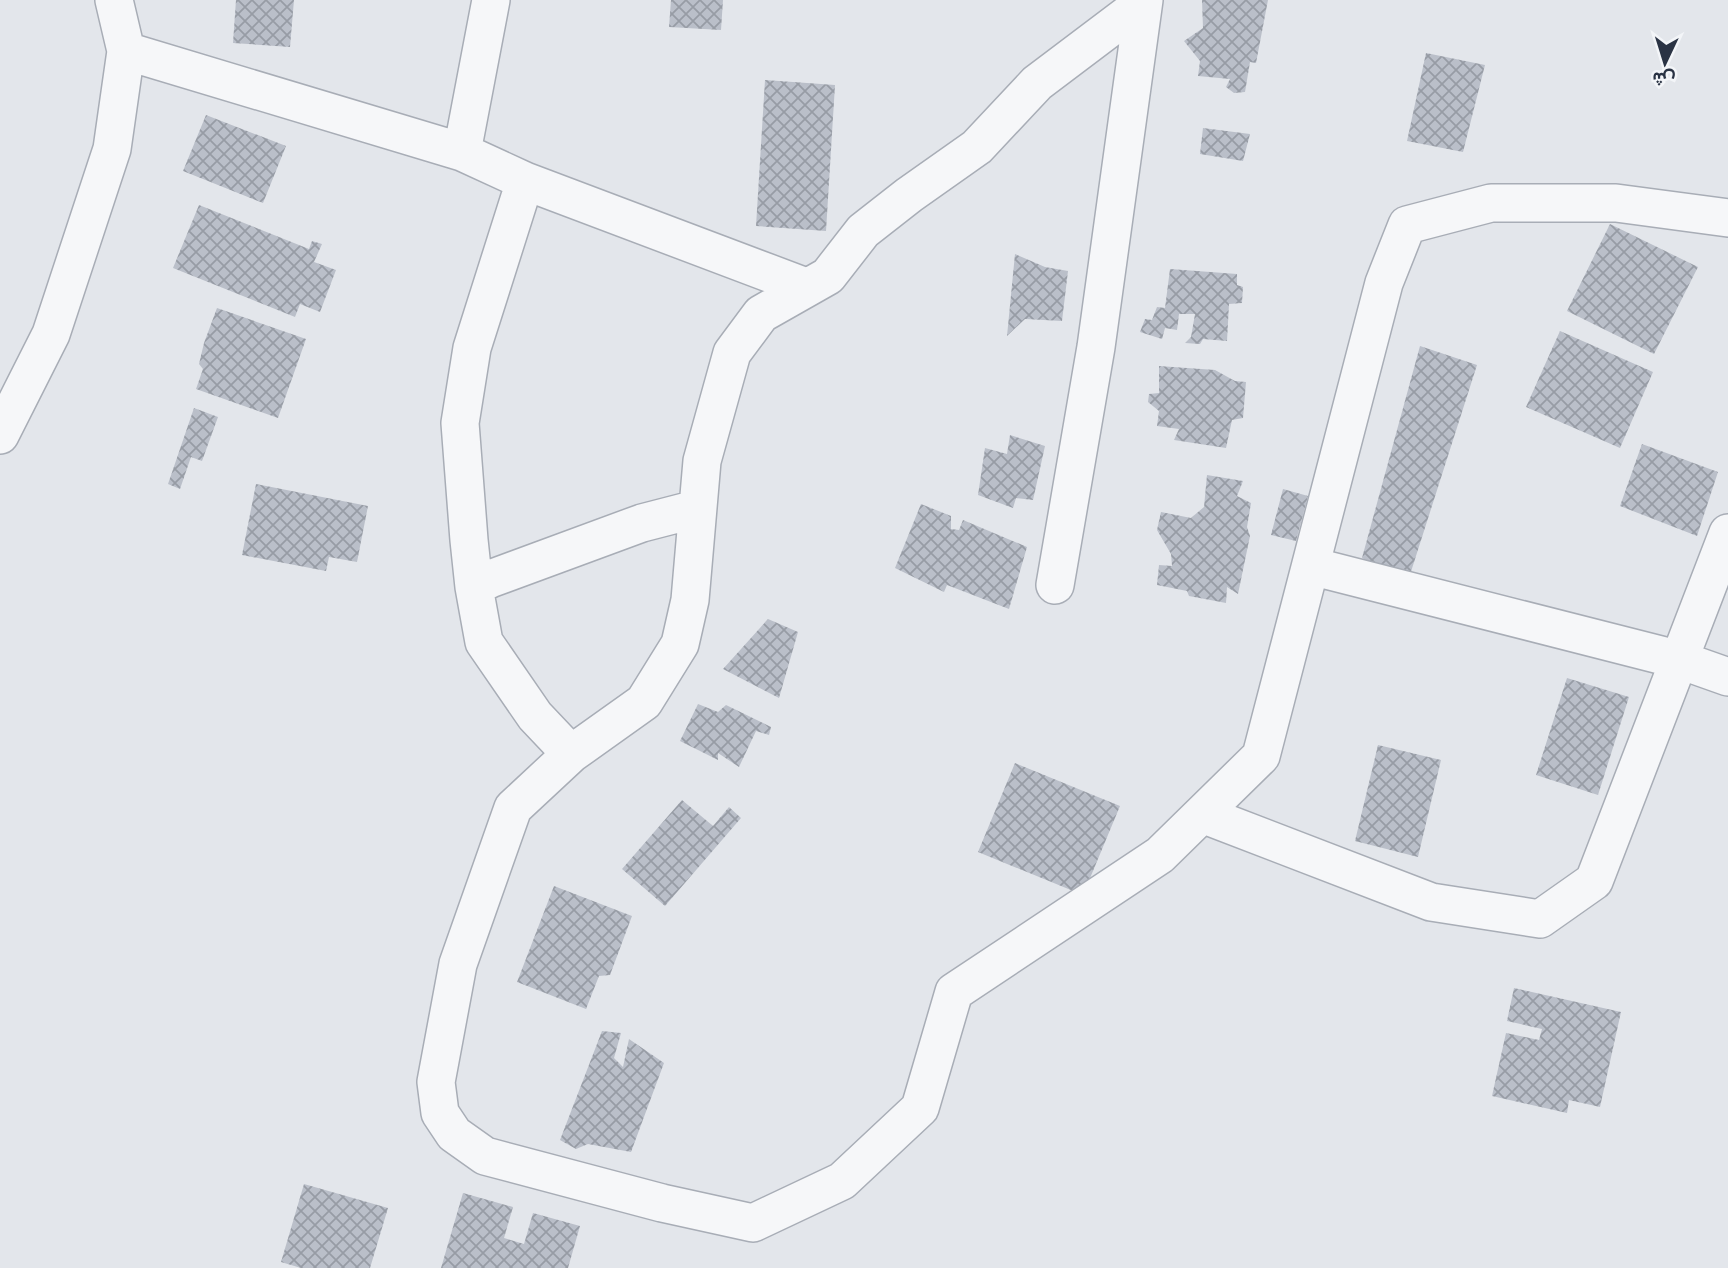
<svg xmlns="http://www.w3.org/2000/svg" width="1728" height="1268" viewBox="0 0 1728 1268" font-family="Karla,Vazirmatn,sans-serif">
<defs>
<pattern id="building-cross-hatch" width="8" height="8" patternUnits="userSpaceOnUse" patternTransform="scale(1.75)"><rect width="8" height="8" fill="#babfc9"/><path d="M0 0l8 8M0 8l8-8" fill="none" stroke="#979ca5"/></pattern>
</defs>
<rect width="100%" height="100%" fill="#e3e6eb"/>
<path fill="url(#building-cross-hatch)" d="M236,0H294L290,47L233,43Z
M671,0H723L721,30L669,27Z
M1202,0H1268L1256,63L1250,62L1245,92L1234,93L1226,87L1230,79L1198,76L1200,61L1184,41L1203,28Z
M1426,53L1485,65L1463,152L1407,141Z
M765,80L835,85L826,231L756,226Z
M206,115L286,146L263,203L183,171Z
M1203,128L1250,134L1243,161L1200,154Z
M199,205L309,249L312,241L322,244L314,262L336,270L320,312L300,304L295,317L173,268Z
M1610,224L1698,267L1654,354L1567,311Z
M1015,254L1045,267L1068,271L1062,321L1025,319L1007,336Z
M1170,269L1237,274V285L1243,287L1242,303L1229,304L1227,341L1203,339L1200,344L1185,343L1191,337L1195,314H1179L1177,330L1165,328L1162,339L1140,332L1145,319L1152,320L1157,307L1165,308Z
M217,308L306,339L278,418L196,389L203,369L199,364L204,343Z
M1560,331L1653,372L1620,448L1526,407Z
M1420,346L1477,365L1408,581L1362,558Z
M1159,366L1215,370L1235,381L1246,382L1243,418L1232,420L1226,448L1174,440L1179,429L1157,426L1159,411L1148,402L1149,394L1159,393Z
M194,408L218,417L202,461L191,457L180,489L168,484Z
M1010,435L1045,446L1033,500L1016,498L1013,508L978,495L985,448L1007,454Z
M1642,444L1718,472L1697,536L1620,506Z
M1207,475L1243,481L1237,496L1251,503L1247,527L1250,536L1238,594L1227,587L1226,603L1189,596L1187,591L1157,585L1159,565L1172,566L1171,554L1157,530L1161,512L1191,518L1204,507Z
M256,484L368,506L357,562L329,557L326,571L242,555Z
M1283,489L1308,496L1296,541L1271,535Z
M921,504L951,516V529L959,530L963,520L1027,547L1009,609L947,585L944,592L895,568Z
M768,619L798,632L779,698L723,669Z
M1567,678L1629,697L1598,795L1536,775Z
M698,704L718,712L726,705L771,727L769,735L756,731L739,767L718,753V760L680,741Z
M1378,745L1441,760L1418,857L1355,841Z
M1015,763L1120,806L1083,895L978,852Z
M682,800L713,826L729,807L741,818L665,906L622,869Z
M554,886L632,916L610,975L599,976L586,1009L517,982Z
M1514,988L1621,1012L1600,1107L1569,1100L1567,1113L1492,1096L1506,1033L1539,1040L1542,1029L1507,1021Z
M602,1031L621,1033L614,1058L623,1067L629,1039L664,1063L631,1152L588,1144L576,1149L560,1140Z
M304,1184L388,1208L370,1268H301L281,1262Z
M463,1193L513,1207L504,1238L524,1244L533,1213L580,1226L568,1268H441Z"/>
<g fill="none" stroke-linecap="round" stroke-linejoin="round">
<defs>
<path id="minor" d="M1143,3L1037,83L977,147L909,195L863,231L828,276L761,314L732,353L702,461L690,600L680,644L644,702L571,754L513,808L458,964L436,1082L440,1113L454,1134L485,1156L662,1203L753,1223L842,1181L920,1108L954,992L1160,855L1261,756L1384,283L1407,225L1491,203H1616L1728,218
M126,51L462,152L525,181L806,287
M462,152L491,0
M525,181L472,348L460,423L469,540L474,587L484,642L535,716L571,754
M0,435L51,334L112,149L126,51L114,0
M1311,566L1680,660L1728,677
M1055,585L1096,347L1144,0
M474,587L490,579L642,523L696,509
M1202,814L1431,902L1540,919L1594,881L1728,533"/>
</defs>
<use href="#minor" stroke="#a8adb6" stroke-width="40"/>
<use href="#minor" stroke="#f6f7f9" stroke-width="37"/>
</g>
<g transform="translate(1665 63) rotate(184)" stroke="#f3f5f8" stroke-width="5" paint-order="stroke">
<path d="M0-5L12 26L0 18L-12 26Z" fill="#2a3344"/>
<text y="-10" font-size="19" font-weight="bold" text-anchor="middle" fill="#2a3344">ش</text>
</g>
</svg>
